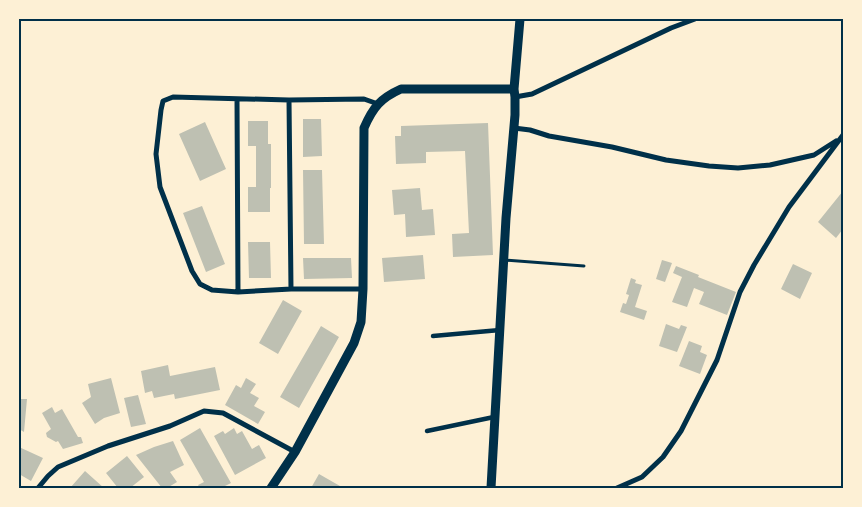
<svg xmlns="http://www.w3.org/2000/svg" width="862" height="507" viewBox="0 0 862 507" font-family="'Roboto Condensed',sans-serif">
<rect width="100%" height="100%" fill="#fdf0d5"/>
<path fill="#bec0b2" d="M303,119H321L322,156L303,157Z
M248,121H268V144H271V188H270V212H248V187H256V146H248Z
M205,122L226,169L200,181L179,134Z
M488,123L493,255L453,257L452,234L469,233L465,151L426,152V163L396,164L395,136H401V126Z
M303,170H322L324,244H304Z
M420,188L422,210L433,209L435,235L406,237L405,214L394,215L392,190Z
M843,191V229L836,238L818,222Z
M202,206L225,264L206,272L183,213Z
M248,242H270L271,278H249Z
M423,255L425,279L384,282L382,258Z
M303,258H351L352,278L304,279Z
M662,260L672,263L665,282L656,279Z
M793,264L812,273L800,299L781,289Z
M676,266L699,275L698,277L736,292L727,315L699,304L704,292L694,288L687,307L672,302L682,277L673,273Z
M631,278L636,280L635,283L642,285L635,307L647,311L644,320L620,312L623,303L626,304L629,295L626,294Z
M283,300L302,311L278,354L259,343Z
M666,324L679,329L681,325L687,327L677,352L659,346Z
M321,326L339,337L299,408L280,397Z
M689,341L702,346L700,352L707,355L700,374L679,366Z
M168,365L170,376L215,367L220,390L175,399L174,394L154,398L152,391L145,393L141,371Z
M111,378L120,413L104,418L95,424L82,403L91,397L88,384Z
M246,378L256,384L250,393L259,398L254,406L265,412L258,424L225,405L236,385L241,388Z
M138,395L146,424L131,427L124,398Z
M19,399H27L24,432L19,429Z
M52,407L55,413L62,409L78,437H81L83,443L63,449L58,441L56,442L47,437L46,433L51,429L42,413Z
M200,428L231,483L221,488H200L198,485L204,482L180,440Z
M234,428L237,434L242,431L252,449L259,445L266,458L235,475L214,436L223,431L225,434Z
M173,441L184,465L170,472L177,482L167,488H162L136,455L154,447Z
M19,447L43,458L31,481L19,474Z
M127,456L144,477L130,488H118L106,473Z
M85,471L104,488H70Z
M319,474L340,486L339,488H311Z"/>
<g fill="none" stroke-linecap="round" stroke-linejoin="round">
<path stroke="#003049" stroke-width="3" d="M504,260L584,266"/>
<path stroke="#003049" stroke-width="4.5" d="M433,336L500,330
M427,431L494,417"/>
<path stroke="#003049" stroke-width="5" d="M515,97L532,94L671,28L695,19
M237,99L238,292
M289,100L291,289
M514,128L530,130L549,136L612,147L666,160L709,166L738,168L770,165L814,155L836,141
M363,289H291L238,292L212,290L200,284L192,271L160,187L156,154L161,110L163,101L173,97L289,100L364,99L378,104
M38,488L48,476L58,467L108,446L170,426L204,411L223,413L295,452
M617,488L642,477L663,457L681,431L717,360L740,292L754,265L789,207L843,135"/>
<path stroke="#003049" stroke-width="9" d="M271,488L295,452L354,343L361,322L363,289L364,128C373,107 381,98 401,89H514
M491,488L506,218L515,115V97L514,89L520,19"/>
</g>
<rect width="862" height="507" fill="none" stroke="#fdf0d5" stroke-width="40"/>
<rect x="20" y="20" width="822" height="467" fill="none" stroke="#003049" stroke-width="2"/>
</svg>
